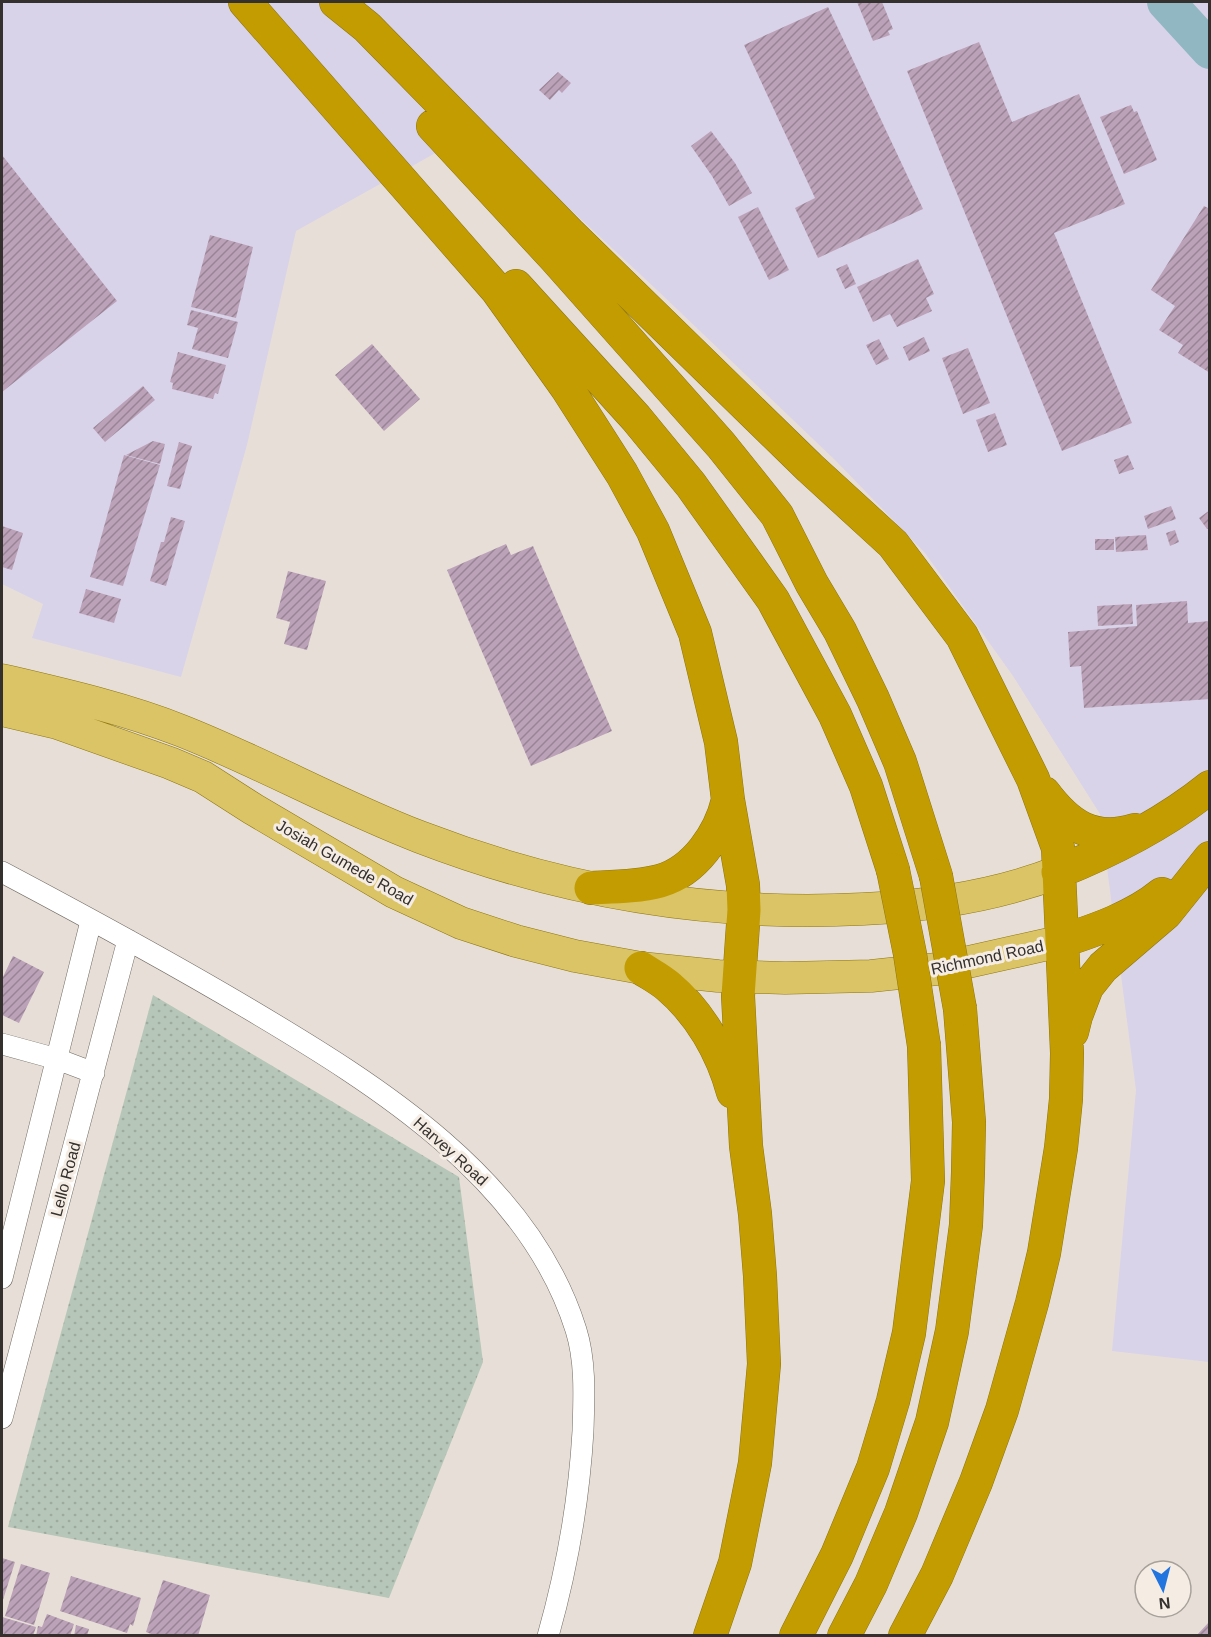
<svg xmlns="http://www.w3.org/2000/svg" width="1211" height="1637" viewBox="0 0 1211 1637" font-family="Helvetica,sans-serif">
<defs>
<pattern id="grass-dots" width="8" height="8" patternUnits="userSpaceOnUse" patternTransform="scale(1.5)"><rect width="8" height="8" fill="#b6c6b8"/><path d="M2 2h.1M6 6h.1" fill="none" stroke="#9daa9e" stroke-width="1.8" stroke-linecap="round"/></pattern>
<pattern id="building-hatch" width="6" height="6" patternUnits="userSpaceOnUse" patternTransform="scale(1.5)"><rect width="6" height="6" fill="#bca2b8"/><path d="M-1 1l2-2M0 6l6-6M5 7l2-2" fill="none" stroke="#998496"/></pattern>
</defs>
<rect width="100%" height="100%" fill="#e7dfd7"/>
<path fill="#d8d3e9" d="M2,2H1209V1362L1112,1351L1136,1090L1100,814L1013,676L925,553L837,462L657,290L482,127L296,231L247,445L181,677L32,638L43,604L2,584Z"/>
<path fill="url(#grass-dots)" d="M153,995L459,1177L483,1362L389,1598L8,1527Z"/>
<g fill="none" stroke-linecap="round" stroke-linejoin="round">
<path stroke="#91b7c3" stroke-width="38" d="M1166,2L1210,50"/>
</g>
<path fill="url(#building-hatch)" d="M857,2H882L893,29L888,31L890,35L873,41Z
M828,7L923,209L818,258L795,208L815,198L744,45Z
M979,42L1012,122L1079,94L1125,204L1054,233L1132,423L1062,451L907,71Z
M558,72L571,83L562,93L559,90L550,100L539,90Z
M1131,105L1134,112L1137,111L1157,160L1124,174L1100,117Z
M711,131L735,163L752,193L729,206L712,176L691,146Z
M2,155L117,301L2,392Z
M1204,206L1210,209V373L1178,353L1183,345L1159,330L1175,306L1151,290Z
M758,207L789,270L769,280L738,217Z
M210,235L253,247L236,318L191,307Z
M918,259L934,294L926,298L932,311L897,327L890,314L873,322L857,287Z
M847,264L856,284L845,289L836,269Z
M191,310L238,322L228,358L192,349L198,328L187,325Z
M924,337L930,351L909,361L903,347Z
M879,339L889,359L876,365L866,345Z
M372,344L420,399L384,431L335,375Z
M968,348L990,403L963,414L942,358Z
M178,352L226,365L218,394L215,393L213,399L172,389L173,383L170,382Z
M143,386L155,400L105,442L93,428Z
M995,413L1007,445L988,452L976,420Z
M153,441L165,444L160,464L126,455Z
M179,442L192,446L180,489L167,486Z
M124,455L160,465L123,586L90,577Z
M1128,455L1134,469L1119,474L1114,460Z
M1171,506L1176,519L1148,529L1144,516Z
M1210,510V528L1207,529L1199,518Z
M171,517L185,521L166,586L150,581L161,542H164Z
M2,526L23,533L12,570L2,567Z
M1175,530L1179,542L1170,546L1166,533Z
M1146,535L1148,550L1116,552L1115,537Z
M1095,539H1114V550H1095Z
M506,544L511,555L533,546L612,731L531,766L447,570Z
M288,571L326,581L307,650L284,644L290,622L276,618Z
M86,589L121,599L114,623L79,613Z
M1187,601L1188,623L1210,621V699L1084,708L1081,666L1070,667L1068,632L1137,626L1136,605Z
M1132,604L1133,624L1098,626L1097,606Z
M13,956L44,972L19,1023L2,1015V979Z
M2,1558L15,1562L2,1603Z
M21,1564L50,1573L34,1625L5,1616Z
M71,1576L141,1598L133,1626L130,1624L127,1633L60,1611Z
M163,1580L210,1595L198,1636H156L146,1632Z
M47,1614L74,1624L70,1636H36L38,1626L42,1627Z
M2,1617L36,1627L33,1636H8L2,1633Z
M1210,1621V1636H1196Z
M76,1625L89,1629L87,1636H74Z"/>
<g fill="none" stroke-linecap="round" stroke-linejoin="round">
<defs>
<path id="street" d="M2,872C85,916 168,961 249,1009C377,1085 529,1179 576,1330C586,1362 584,1398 583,1431C579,1500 567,1569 548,1636
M2,1044L57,1059L94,1073
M2,1278L91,921
M2,1418L128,940"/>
<path id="primary" d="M2,680C62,694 124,708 182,731C263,763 339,806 420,837C563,892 710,917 863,909C929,906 996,896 1058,872
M2,710L57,723L170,763L203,777L253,809L394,892L461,923L516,941L575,956L641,968L718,976L785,978L871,976L937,969L1062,941"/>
<path id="highway" d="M245,2L497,290L567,388L622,474L653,531L695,633L721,742L728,800L743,885L744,910L738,996L746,1146L755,1214L760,1276L764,1364L755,1463L735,1563L710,1636
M336,2L367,27L569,233L810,468L893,544L962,636L1033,779L1058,848L1067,1053L1066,1099L1061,1148L1044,1253L1032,1303L1002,1410L976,1482L937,1575L905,1636
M433,126L555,258L721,445L777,515L812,584L840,631L873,699L900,762L936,876
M516,286L636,418L691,485L773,600L835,715L866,786L893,870
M1044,793C1068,825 1093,843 1135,830
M1058,872C1113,850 1164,824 1210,787
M591,888C613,887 638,887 660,881C695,871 720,834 728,800
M1062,941C1096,930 1134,917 1162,894
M641,968C650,974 660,979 668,986C700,1013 722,1052 733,1092
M1072,1032L1076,1016L1087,987L1103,967L1166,913L1210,858
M796,1636L837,1555L873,1468L893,1401L909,1333L928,1181L924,1046
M844,1636L871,1584L901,1513L932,1422L952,1331L966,1225L968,1172L969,1122L960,1009"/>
</defs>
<use href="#street" stroke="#716a63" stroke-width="22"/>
<use href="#primary" stroke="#907610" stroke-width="33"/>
<use href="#highway" stroke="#907610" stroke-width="34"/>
<use href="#street" stroke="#fff" stroke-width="21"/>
<use href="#primary" stroke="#dac466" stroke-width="32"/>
<use href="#highway" stroke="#c29c00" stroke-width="33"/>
<defs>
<path id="highway-bridge" d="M893,870L910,954L924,1046
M936,876L960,1009"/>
</defs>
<use href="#highway-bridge" stroke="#907610" stroke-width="34" stroke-linecap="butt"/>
<use href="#highway-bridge" stroke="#c29c00" stroke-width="33"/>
</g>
<g text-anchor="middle" stroke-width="6" stroke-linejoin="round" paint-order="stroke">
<g font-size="16" fill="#33302d" stroke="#f5ece4">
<text transform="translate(345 862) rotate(30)" y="6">Josiah Gumede Road</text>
<text transform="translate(987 957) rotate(-12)" y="6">Richmond Road</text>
<text transform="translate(451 1151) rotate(42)" y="6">Harvey Road</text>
<text transform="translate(65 1179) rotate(-75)" y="6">Lello Road</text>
</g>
</g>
<rect width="1211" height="1637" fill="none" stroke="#33302d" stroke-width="6"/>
<g transform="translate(1163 1589) rotate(174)"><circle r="28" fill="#f5ece4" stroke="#a7a19b" stroke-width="1.5"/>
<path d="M0-4.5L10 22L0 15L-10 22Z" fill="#2274de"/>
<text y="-9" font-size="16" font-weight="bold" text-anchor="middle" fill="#33302d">N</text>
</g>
</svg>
